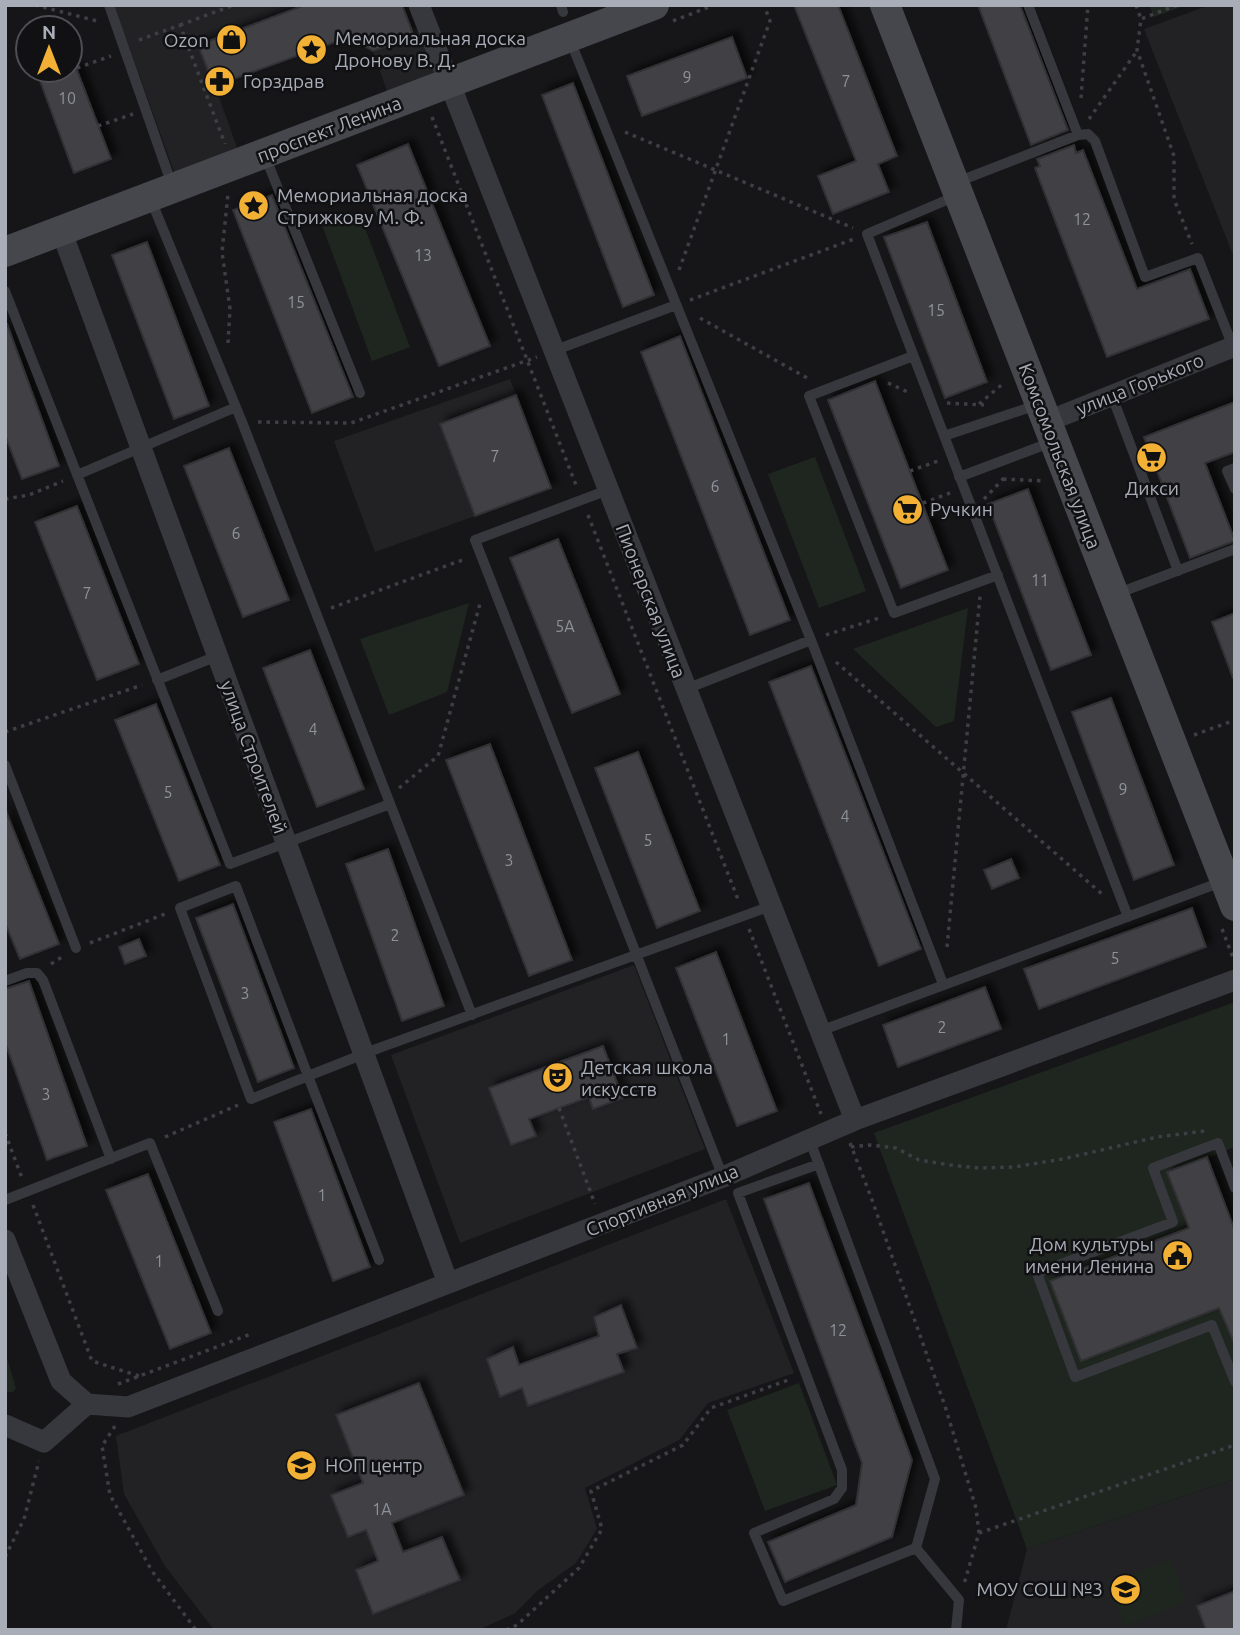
<svg xmlns="http://www.w3.org/2000/svg" width="1240" height="1635" viewBox="0 0 1240 1635" font-family="Ubuntu,sans-serif">
<defs>
<filter id="shadow"><feDropShadow dx="6" dy="-6" stdDeviation="3.5" flood-color="#0009"/></filter>
</defs>
<rect width="100%" height="100%" fill="#161618"/>
<path fill="#222225" d="M114,5H411L438,78L389,97L373,51L349,37L215,86L239,153L176,177Z
M1210,5H1235V260L1144,29Z
M510,379L516,395L440,424L475,516L375,552L334,441Z
M634,965L705,1149L460,1243L391,1055Z
M726,1199L794,1373L708,1403L679,1440L585,1488L597,1529L576,1563L537,1591L514,1614L478,1630H214L165,1566L124,1494L116,1436Z
M1235,1479V1630H1006L1027,1549Z"/>
<path fill="#1e261f" d="M1149,5H1186L1154,17Z
M359,212L410,347L372,361L322,225Z
M815,457L866,591L819,608L768,474Z
M469,603L447,692L389,715L360,639Z
M968,608L954,721L936,727L853,649Z
M1235,1002V1153L1232,1148L1207,1158L1235,1231V1479L1027,1549L874,1133Z
M5,1352L16,1388L13,1392H5Z
M799,1383L837,1485L765,1511L727,1410Z
M1171,1559L1187,1603L1124,1626L1108,1583Z"/>
<path fill="#404145" stroke="#303034" stroke-width="2" filter="url(#shadow)" d="M305,5H402L414,36L373,51L349,37L214,86L198,45Z
M794,5H838L897,156L878,164L889,192L833,214L818,176L856,161Z
M978,5H1020L1068,130L1031,145Z
M732,37L747,78L642,116L627,76Z
M36,70H77L111,159L74,173Z
M573,83L654,295L623,307L542,95Z
M408,144L490,346L439,366L357,165Z
M1074,145L1076,153L1083,150L1137,289L1190,269L1209,319L1107,357L1035,168L1040,166L1037,159Z
M272,195L353,397L312,413L233,210Z
M927,222L987,382L945,398L884,237Z
M147,242L209,406L174,419L112,255Z
M5,324H7L59,466L22,479L5,435Z
M680,336L790,620L750,635L641,352Z
M875,381L948,570L901,588L828,400Z
M516,395L551,488L475,516L440,424Z
M1235,402V452L1205,463L1235,541L1190,558L1144,437Z
M229,448L289,600L243,617L184,466Z
M1028,489L1091,655L1051,670L988,504Z
M77,506L139,664L97,680L35,522Z
M558,539L620,694L572,713L510,558Z
M1235,613V678H1233L1212,622Z
M310,650L364,789L317,807L263,668Z
M811,666L921,949L879,966L769,682Z
M1111,698L1174,865L1134,880L1072,712Z
M156,704L220,865L179,881L115,720Z
M490,744L572,960L529,976L446,760Z
M638,752L700,911L657,928L595,768Z
M6,811L59,944L20,959L5,923Z
M388,849L444,1006L402,1021L346,864Z
M1011,859L1019,878L992,889L984,870Z
M233,904L294,1068L258,1082L196,918Z
M1192,908L1206,947L1039,1009L1024,969Z
M139,939L146,956L125,964L119,947Z
M716,952L777,1111L737,1126L676,968Z
M29,981L87,1146L47,1160L5,1042V989Z
M985,987L1001,1029L898,1067L883,1025Z
M603,1046L623,1098L593,1109L589,1097L529,1119L536,1136L511,1145L489,1088Z
M311,1109L370,1267L333,1281L274,1122Z
M1207,1157L1235,1231V1345L1219,1308L1081,1361L1050,1281L1189,1228L1167,1172Z
M148,1174L211,1333L170,1349L106,1190Z
M809,1183L912,1460L892,1537L785,1582L768,1542L856,1505L862,1463L764,1199Z
M621,1305L637,1348L617,1354L624,1372L528,1406L522,1388L500,1397L487,1359L513,1347L519,1365L599,1336L594,1317Z
M419,1383L464,1495L392,1523L403,1552L442,1537L460,1580L373,1614L356,1570L378,1561L366,1530L348,1537L331,1495L363,1483L336,1415Z
M1235,1591V1630H1206L1197,1606Z"/>
<g fill="none" stroke-linecap="round" stroke-linejoin="round">
<path stroke="#3d3f44" stroke-width="3.5" stroke-dasharray="3.5 5" stroke-linecap="butt" d="M35,5L97,21
M1136,5L1141,19
M1177,5L1141,19L1137,50L1174,156V199L1192,244
M673,21L714,5
M180,25L234,5
M139,40L180,25L225,144
M77,68L111,56
M1081,98L1088,5
M432,117L576,485
M1089,119L1137,51
M98,126L133,114
M625,132L853,228
M679,270L770,21L764,5
M690,300L854,239
M700,318L809,379
M228,343L230,309L222,252L228,194
M888,383L910,393
M947,403L984,405
M979,404L1005,382
M258,422L351,423L537,357
M910,471L938,461
M1003,479L1045,481
M5,499L29,495L63,481
M984,499L1005,477
M923,503L950,493
M588,515L739,902
M331,608L465,559
M826,635L879,618
M836,662L1102,894
M5,732L142,685
M1194,735L1235,720
M399,788L438,756L481,600
M749,929L821,1114
M1222,929L1234,960
M90,943L165,914
M947,947L980,596
M51,964L65,955
M559,1108L595,1204
M5,1133L22,1178
M165,1137L238,1105
M850,1143L871,1197L945,1406L976,1508L979,1533L964,1584
M851,1147L870,1145L896,1148L919,1160L950,1165L979,1168L1014,1167L1063,1159L1157,1137L1205,1131
M33,1205L92,1361L139,1376
M118,1384L251,1334
M115,1426L102,1446L110,1495L152,1571L196,1630
M979,1533L1235,1445
M5,1557L24,1519L39,1461
M506,1630L517,1625L579,1568L602,1529L591,1491L683,1445L711,1408L791,1379"/>
<path stroke="#37383d" stroke-width="10" d="M109,5L172,185
M561,5L563,12
M570,40L811,640L686,689
M1078,135L1088,134L1095,141L1145,277L1198,258L1233,347
M265,156L360,393
M957,182L1078,135L1028,5
M956,196L867,234L1128,917
M151,200L242,422L472,1015
M5,291L230,864L390,804
M553,351L676,305
M913,356L809,396L894,613L998,575
M1112,396L1178,571
M944,436L1037,405
M1235,468L1227,471L1235,489
M77,475L236,407
M959,477L1052,442
M608,490L475,540L723,1177
M1116,594L1235,549
M811,640L943,984
M157,680L217,656
M5,765L76,948
M5,981L27,973H37L43,980L111,1159
M820,1031L1224,881
M809,1138L935,1479L916,1548
M819,1164L738,1193L842,1470V1488L834,1499L754,1533L783,1601L916,1548
M1235,1188L1218,1143L1153,1168L1173,1222L1037,1273L1075,1377L1212,1325L1235,1382
M5,1200L150,1143L218,1311
M379,1260L308,1076L251,1099L180,908L236,886L308,1076L379,1048L771,906
M916,1548L959,1600L956,1630"/>
<path stroke="#37383d" stroke-width="21" d="M419,5L855,1120
M61,230L448,1283
M1046,422L1235,346
M5,1240L61,1381L87,1404L44,1442L5,1425
M87,1404L128,1407L723,1177L855,1120L1235,980"/>
<path stroke="#45474d" stroke-width="30" d="M885,5L1235,906
M5,252L654,5"/>
</g>
<defs>
<symbol id="shop-disc" viewBox="-11 -11 22 22"><circle r="9.5" fill="#f2b134" stroke="#111113"/><path d="M-5-2.5h2.3a2.7 3.5 0 0 1 5.4 0H5L5.5 6h-11ZM-1.5-2.5h3a1.5 2.3 0 0 0-3 0Z" fill="#111"/></symbol>
<symbol id="sight-disc" viewBox="-11 -11 22 22"><circle r="9.5" fill="#f2b134" stroke="#111113"/><path d="M0-6L1.8-2.2L6-1.7L2.9 1.2L3.7 5.4L0 3.3L-3.7 5.4L-2.9 1.2L-6-1.7L-1.8-2.2Z" fill="#111"/></symbol>
<symbol id="pharmacy-disc" viewBox="-11 -11 22 22"><circle r="9.5" fill="#f2b134" stroke="#111113"/><path d="M-2-6h4v4h4v4h-4v4h-4v-4h-4v-4h4Z" fill="#111"/></symbol>
<symbol id="supermarket-disc" viewBox="-11 -11 22 22"><circle r="9.5" fill="#f2b134" stroke="#111113"/><path d="M-6-5.5h2.5l.6 2H6L4.5 2H-2.5L-4.4-4H-6ZM-1.5 3.2a1.3 1.3 0 1 0 .1 0ZM3 3.2a1.3 1.3 0 1 0 .1 0Z" fill="#111"/></symbol>
<symbol id="theatre-disc" viewBox="-11 -11 22 22"><circle r="9.5" fill="#f2b134" stroke="#111113"/><path d="M-5-5.5Q0-4 5-5.5V0Q5 5 0 6Q-5 5-5 0ZM-3.3-2.5H-1v1.5H-3.3ZM1-2.5H3.3v1.5H1ZM-2.8 1Q0 5.5 2.8 1Z" fill="#111"/></symbol>
<symbol id="civic-disc" viewBox="-11 -11 22 22"><circle r="9.5" fill="#f2b134" stroke="#111113"/><path d="M-.6-6.5H3V-4.5H.6V-3L4-1V1h2V6H-6V1h2V-1L-.6-3ZM-1.2 2.5V6h2.4V2.5Z" fill="#111"/></symbol>
<symbol id="school-disc" viewBox="-11 -11 22 22"><circle r="9.5" fill="#f2b134" stroke="#111113"/><path d="M0-5L7-2L0 1L-7-2ZM-4 1L0 2.5L4 1V4Q0 6-4 4Z" fill="#111"/></symbol>
</defs>
<g fill-rule="evenodd">
<use href="#shop-disc" x="214" y="22" width="35" height="35"/>
<use href="#sight-disc" x="294" y="32" width="35" height="35"/>
<use href="#pharmacy-disc" x="202" y="64" width="35" height="35"/>
<use href="#sight-disc" x="236" y="188" width="35" height="35"/>
<use href="#supermarket-disc" x="1134" y="440" width="35" height="35"/>
<use href="#supermarket-disc" x="890" y="492" width="35" height="35"/>
<use href="#theatre-disc" x="540" y="1060" width="35" height="35"/>
<use href="#civic-disc" x="1160" y="1238" width="35" height="35"/>
<use href="#school-disc" x="284" y="1448" width="35" height="35"/>
<use href="#school-disc" x="1108" y="1572" width="35" height="35"/>
</g>
<g text-anchor="middle" stroke-width="5" stroke-linejoin="round" paint-order="stroke">
<g font-size="16" fill="#8e929b">
<text x="687" y="83">9</text>
<text x="846" y="87">7</text>
<text x="67" y="104">10</text>
<text x="1082" y="225">12</text>
<text x="423" y="261">13</text>
<text x="296" y="308">15</text>
<text x="936" y="316">15</text>
<text x="495" y="462">7</text>
<text x="715" y="492">6</text>
<text x="236" y="539">6</text>
<text x="1040" y="586">11</text>
<text x="87" y="599">7</text>
<text x="565" y="632">5А</text>
<text x="313" y="735">4</text>
<text x="1123" y="795">9</text>
<text x="168" y="798">5</text>
<text x="845" y="822">4</text>
<text x="648" y="846">5</text>
<text x="509" y="866">3</text>
<text x="395" y="941">2</text>
<text x="1115" y="964">5</text>
<text x="245" y="999">3</text>
<text x="942" y="1033">2</text>
<text x="726" y="1045">1</text>
<text x="46" y="1100">3</text>
<text x="322" y="1201">1</text>
<text x="159" y="1267">1</text>
<text x="838" y="1336">12</text>
<text x="382" y="1515">1А</text>
</g>
<g font-size="19" fill="#a8adb8" stroke="#111113" text-anchor="start">
<text x="335" y="45">Мемориальная доска<tspan x="335" dy="22">Дронову В. Д.</tspan></text>
<text x="209" y="47" text-anchor="end">Ozon</text>
<text x="243" y="88">Горздрав</text>
<text x="277" y="202">Мемориальная доска<tspan x="277" dy="22">Стрижкову М. Ф.</tspan></text>
<text x="1152" y="495" text-anchor="middle">Дикси</text>
<text x="930" y="516">Ручкин</text>
<text x="581" y="1074">Детская школа<tspan x="581" dy="22">искусств</tspan></text>
<text x="1154" y="1251" text-anchor="end">Дом культуры<tspan x="1154" dy="22">имени Ленина</tspan></text>
<text x="325" y="1472">НОП центр</text>
<text x="1103" y="1596" text-anchor="end">МОУ СОШ №3</text>
</g>
<g font-size="19" fill="#a8adb8" stroke="#111113">
<text transform="translate(329 129) rotate(-21)" y="7">проспект Ленина</text>
<text transform="translate(1140 384) rotate(-22)" y="7">улица Горького</text>
<text transform="translate(1060 456) rotate(69)" y="7">Комсомольская улица</text>
<text transform="translate(651 601) rotate(69)" y="7">Пионерская улица</text>
<text transform="translate(254 757) rotate(70)" y="7">улица Строителей</text>
<text transform="translate(662 1200) rotate(-22)" y="7">Спортивная улица</text>
</g>
</g>
<rect width="1240" height="1635" fill="none" stroke="#a8adb8" stroke-width="14"/>
<g transform="translate(49 49)"><circle r="33" fill="#111113" stroke="#4d4f55" stroke-width="2"/>
<path d="M0-5L12 26L0 18L-12 26Z" fill="#f2b134"/>
<text y="-10" font-size="19" font-weight="bold" text-anchor="middle" fill="#a8adb8">N</text>
</g>
</svg>
